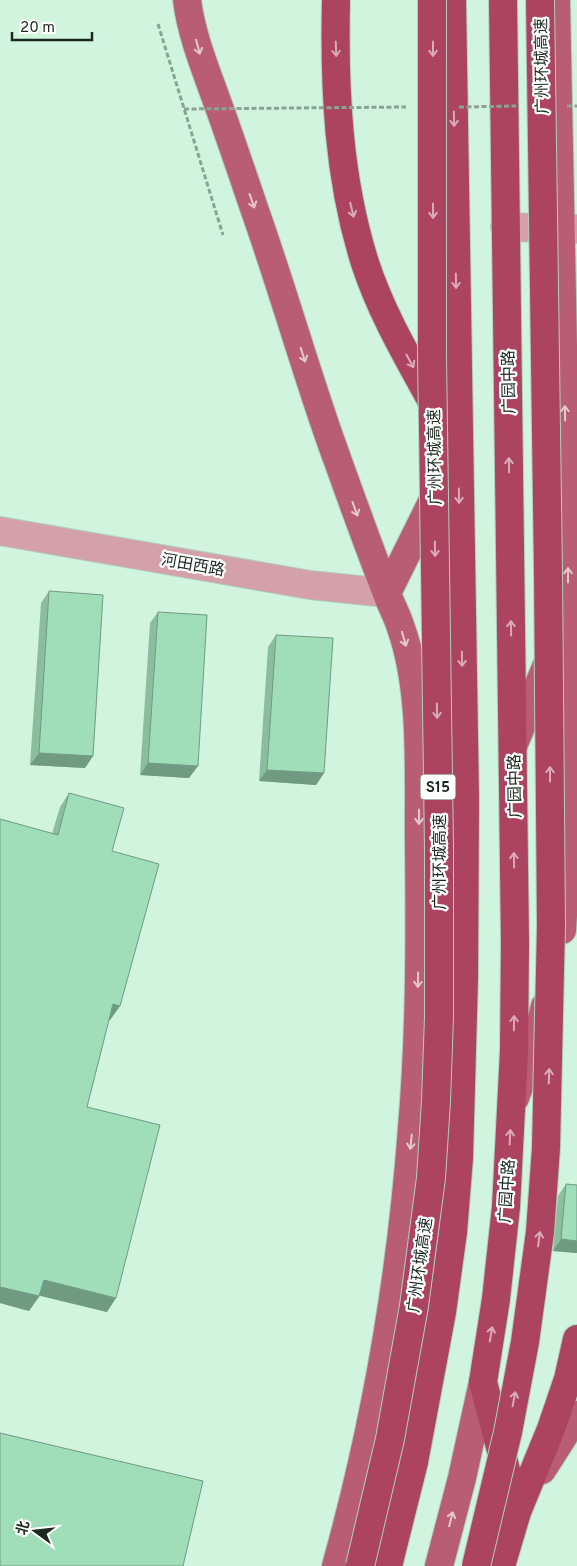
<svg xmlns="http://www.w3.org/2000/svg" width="577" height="1566" viewBox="0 0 577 1566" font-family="Overpass,'Noto Sans SC',sans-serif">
<rect width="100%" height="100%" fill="#d1f4df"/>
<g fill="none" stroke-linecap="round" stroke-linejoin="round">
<defs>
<path id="minor" d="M505,227L577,229
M0,531L310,585L387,593"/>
<path id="major" d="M187,0C191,32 203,63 214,93C228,131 241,170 254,208C281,284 303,362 330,439C348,489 366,540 386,591C390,603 397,615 401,628C424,693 418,777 419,845C420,939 420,1034 412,1128C401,1277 376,1423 336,1566
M556,0L567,544L568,707L567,858L562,930
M387,593L437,492
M513,746L549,660
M515,1098L538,1034L545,1006
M542,1470L577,1415
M439,1566L462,1478L483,1382"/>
<path id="highway" d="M336,0C334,88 338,178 365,263C382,315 410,361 436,409
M503,0L515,943L514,1051L506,1207L496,1299L483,1382L517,1512
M388,1566L414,1462L442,1312L453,1232L459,1158L464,978L465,798L452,0
M501,1566L517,1512L551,1429L568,1379L577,1339"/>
</defs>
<use href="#minor" stroke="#b0cfbd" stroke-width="30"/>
<use href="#major" stroke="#b0cfbd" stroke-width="30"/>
<use href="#highway" stroke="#b0cfbd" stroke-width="30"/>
<path stroke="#8aa494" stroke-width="3" stroke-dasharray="5 2.5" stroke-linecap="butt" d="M158,24L223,235"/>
<use href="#minor" stroke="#d4a0a9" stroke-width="28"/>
<use href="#major" stroke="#b85d73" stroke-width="28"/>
<use href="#highway" stroke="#ac4360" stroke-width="28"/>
<defs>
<path id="highway-bridge" d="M360,1566L390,1439L414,1306L431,1178L436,1101L439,1017V848L432,356V0
M476,1566L508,1432L525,1342L540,1232L546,1148L551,926L548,574L540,0"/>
</defs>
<use href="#highway-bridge" stroke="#b0cfbd" stroke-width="30" stroke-linecap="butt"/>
<path stroke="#8aa494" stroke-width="3" stroke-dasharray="5 2.5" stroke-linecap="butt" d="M567,106H577
M459,107L516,106
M184,109L406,107"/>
<use href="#highway-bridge" stroke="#ac4360" stroke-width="28"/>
</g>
<path fill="#8abe9f" d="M49,591L93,756L85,768L30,765L41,603Z
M158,612L189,778L140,775L150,623Z
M276,635L324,773L316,785L259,781L268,647Z
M69,793L112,851L120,1006L110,1020H109L87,1107L107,1312L40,1296L29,1311L0,1303V819L52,834L60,807Z
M566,1184L577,1185V1253L553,1251L558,1196Z"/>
<path fill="#709b82" d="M39,753L93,756L85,768L30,765Z
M148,763L198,766L189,778L140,775Z
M267,770L324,773L316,785L259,781Z
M113,1004L120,1006L110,1020L103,1018Z
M561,1239L577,1241V1253L553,1251Z
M44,1280L116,1298L107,1312L34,1294Z
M0,1287L39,1296L29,1311L0,1303Z"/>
<path fill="#a0ddb9" stroke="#709b82" d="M49,591L103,595L93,756L39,753Z
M158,612L207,615L198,766L148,763Z
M276,635L333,638L324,773L267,770Z
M69,793L124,808L112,851L159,864L120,1006L113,1004L87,1107L160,1125L116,1298L44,1280L39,1296L0,1287V819L58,835Z
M566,1184L577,1185V1241L561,1239Z
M0,1433L203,1481L183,1566H0Z"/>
<defs><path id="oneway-shaft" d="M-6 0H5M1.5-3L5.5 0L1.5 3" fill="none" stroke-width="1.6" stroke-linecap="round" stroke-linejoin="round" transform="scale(1.25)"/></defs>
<g stroke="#e6c6ce">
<use href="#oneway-shaft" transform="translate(198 47) rotate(75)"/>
<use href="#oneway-shaft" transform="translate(252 201) rotate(71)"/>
<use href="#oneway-shaft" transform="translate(303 355) rotate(72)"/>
<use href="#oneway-shaft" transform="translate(565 413) rotate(-91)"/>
<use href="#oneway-shaft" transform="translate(355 509) rotate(70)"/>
<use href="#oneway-shaft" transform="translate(568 575) rotate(-90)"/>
<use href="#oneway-shaft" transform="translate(404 639) rotate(74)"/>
<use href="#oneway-shaft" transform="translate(419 817) rotate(90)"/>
<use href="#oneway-shaft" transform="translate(418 980) rotate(91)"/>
<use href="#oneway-shaft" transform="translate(411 1142) rotate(96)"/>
<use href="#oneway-shaft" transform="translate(451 1519) rotate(-76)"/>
</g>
<g stroke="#daaab7">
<use href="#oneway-shaft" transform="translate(336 49) rotate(88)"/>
<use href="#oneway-shaft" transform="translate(433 49) rotate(90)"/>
<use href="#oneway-shaft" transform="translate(454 119) rotate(89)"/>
<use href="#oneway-shaft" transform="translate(352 210) rotate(76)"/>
<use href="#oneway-shaft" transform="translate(433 211) rotate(90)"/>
<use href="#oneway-shaft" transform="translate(456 281) rotate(89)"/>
<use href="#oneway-shaft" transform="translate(410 361) rotate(61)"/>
<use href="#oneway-shaft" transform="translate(509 465) rotate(-91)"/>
<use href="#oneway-shaft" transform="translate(459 496) rotate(89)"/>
<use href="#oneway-shaft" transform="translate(435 549) rotate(89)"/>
<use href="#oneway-shaft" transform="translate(511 628) rotate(-91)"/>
<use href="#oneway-shaft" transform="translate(462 659) rotate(89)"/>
<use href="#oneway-shaft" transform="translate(437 711) rotate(89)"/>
<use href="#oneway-shaft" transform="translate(550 774) rotate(-90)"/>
<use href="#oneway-shaft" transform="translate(514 860) rotate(-91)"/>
<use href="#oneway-shaft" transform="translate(514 1023) rotate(-89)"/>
<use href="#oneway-shaft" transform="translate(549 1076) rotate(-88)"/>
<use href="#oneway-shaft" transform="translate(510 1137) rotate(-87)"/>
<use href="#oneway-shaft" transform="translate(539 1239) rotate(-83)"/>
<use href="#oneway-shaft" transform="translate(491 1334) rotate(-81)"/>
<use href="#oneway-shaft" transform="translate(514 1399) rotate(-79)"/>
</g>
<g text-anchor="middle" stroke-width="4.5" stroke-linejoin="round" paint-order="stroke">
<rect fill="#fff" stroke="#5f6863" stroke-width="1" x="420.5" y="774.5" width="35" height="25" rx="4"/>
<g font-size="15" font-weight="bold" fill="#1b2820">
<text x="438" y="792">S15</text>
</g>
<g font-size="16" fill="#1b2820" stroke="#fff">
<text transform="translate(541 66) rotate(-91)" y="6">广州环城高速</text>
<text transform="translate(508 382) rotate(-91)" y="6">广园中路</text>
<text transform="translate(434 457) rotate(-91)" y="6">广州环城高速</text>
<text transform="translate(193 564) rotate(10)" y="6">河田西路</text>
<text transform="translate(514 786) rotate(-91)" y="6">广园中路</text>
<text transform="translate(439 862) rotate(-90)" y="6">广州环城高速</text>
<text transform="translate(506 1191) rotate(-86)" y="6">广园中路</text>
<text transform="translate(419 1265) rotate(-82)" y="6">广州环城高速</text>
</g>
</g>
<g transform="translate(35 1531) rotate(285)" stroke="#ffffff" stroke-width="4" paint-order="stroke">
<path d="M0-4L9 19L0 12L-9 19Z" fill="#1b2820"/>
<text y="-8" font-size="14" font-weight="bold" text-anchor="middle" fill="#1b2820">北</text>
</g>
<path d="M12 32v8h80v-8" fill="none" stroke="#1b2820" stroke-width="2.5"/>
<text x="20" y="32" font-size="15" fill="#1b2820" stroke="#ffffff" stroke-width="4" paint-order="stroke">20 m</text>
</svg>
